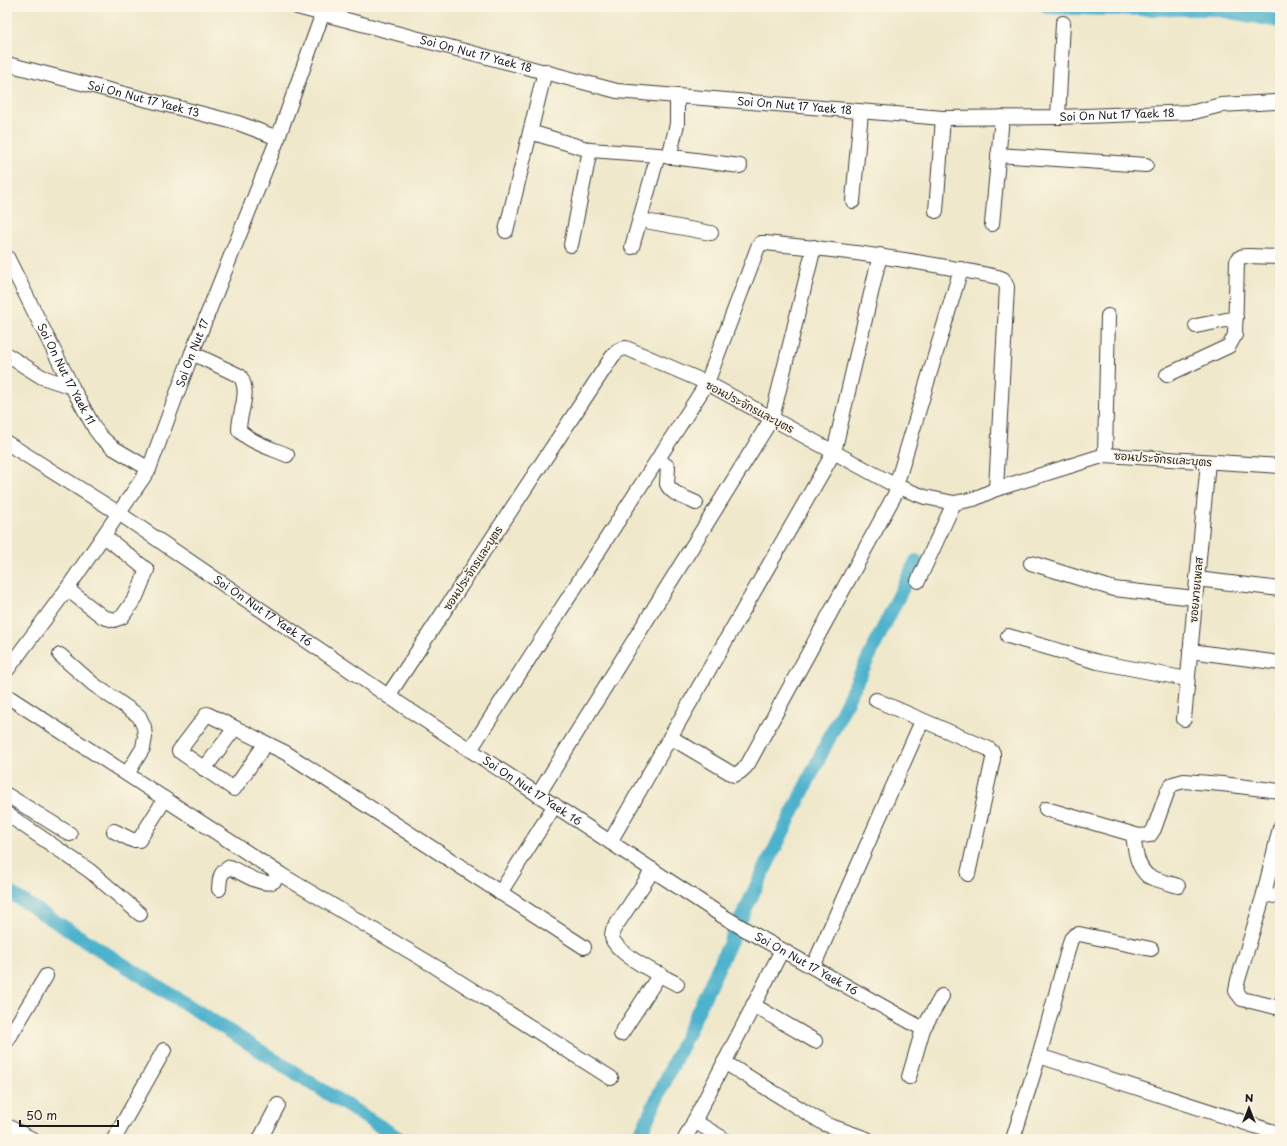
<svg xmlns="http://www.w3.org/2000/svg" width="1287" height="1146" viewBox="0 0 1287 1146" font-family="'Playpen Sans','Playpen Sans Thai',sans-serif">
<rect width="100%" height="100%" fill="#fcf5e5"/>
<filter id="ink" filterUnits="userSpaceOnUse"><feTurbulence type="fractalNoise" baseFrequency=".025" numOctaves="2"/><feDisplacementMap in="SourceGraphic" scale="8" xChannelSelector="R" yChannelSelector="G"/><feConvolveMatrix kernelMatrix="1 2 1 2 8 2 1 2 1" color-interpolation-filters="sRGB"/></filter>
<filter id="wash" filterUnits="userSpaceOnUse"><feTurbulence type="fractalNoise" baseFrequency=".012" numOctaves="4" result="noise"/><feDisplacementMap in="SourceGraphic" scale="16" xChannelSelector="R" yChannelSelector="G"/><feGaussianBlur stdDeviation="0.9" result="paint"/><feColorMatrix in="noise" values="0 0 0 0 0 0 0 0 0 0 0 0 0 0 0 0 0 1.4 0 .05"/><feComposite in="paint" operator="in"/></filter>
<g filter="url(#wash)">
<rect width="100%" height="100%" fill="#efe8cb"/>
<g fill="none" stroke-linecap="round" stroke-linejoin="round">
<path stroke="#4db2cc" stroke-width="14" d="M1048,7L1109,9H1214L1280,21
M7,891L400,1139
M638,1139L755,889L916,561"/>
</g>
</g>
<g filter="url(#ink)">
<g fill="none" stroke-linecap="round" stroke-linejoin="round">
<defs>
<g id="minor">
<path id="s1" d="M297,7L617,91L943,118L1058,117L1194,112L1221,105L1275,102"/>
<path id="s2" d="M7,64L238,123L278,138"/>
<path d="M1058,117L1063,23"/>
<path d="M530,132L590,150L658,155L740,166"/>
<path d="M998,155L1146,165"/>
<path d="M669,157L677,124V96"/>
<path d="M853,201L861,112"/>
<path d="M936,211L943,118"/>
<path d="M640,220L711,233"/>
<path d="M992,224L1002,117"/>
<path d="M506,231L545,71"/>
<path d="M571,245L590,150"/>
<path d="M632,247L658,155"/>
<path id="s3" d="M7,257L72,387L95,429L101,437L112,447L149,469"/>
<path d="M1196,326L1236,318"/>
<path d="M192,353L240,376C251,393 239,411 239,430C251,443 271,448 287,455"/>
<path d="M7,355L42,377L72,387"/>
<path d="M1167,375L1229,346L1235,335L1237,261C1240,256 1243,256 1248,256L1280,257"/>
<path id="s4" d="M7,443L120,514L388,696L721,915L748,931L923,1029L942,996"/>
<path d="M1105,455L1108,316"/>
<path d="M658,459L668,467L667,484C671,494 686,498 696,503"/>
<path d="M896,486L961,269"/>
<path d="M1031,563L1114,589L1195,598"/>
<path d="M1197,579L1280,589"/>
<path d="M918,581L954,503"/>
<path d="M67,589L103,617L114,620L122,617L136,597L147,570L104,536"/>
<path d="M1008,636L1098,662L1187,679"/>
<path d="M1190,651L1280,663"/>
<path d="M60,655L93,684L139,716L144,727L145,737L143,748L127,774"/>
<path id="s5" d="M7,670L67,589L149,469L192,353L278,138L325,7"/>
<path d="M7,696L280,874L436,967L611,1078"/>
<path d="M388,696L612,357C616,352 619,349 626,348L707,383L896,486L925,497L954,503L974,499L996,489L1105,455L1280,466"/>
<path d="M876,700L989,749L993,753V759L968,874"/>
<path d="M1184,719L1208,462"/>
<path d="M670,737L734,775C740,773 744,769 748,764L899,487"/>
<path d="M266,743L234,789L179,751L207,714L286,753L584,947"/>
<path d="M470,750L707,383L758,247L761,243H765C844,250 921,261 998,277L1003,279L1007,287L996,489"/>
<path d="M204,769L235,728"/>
<path d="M7,795L70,834"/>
<path d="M538,795L772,418L814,247"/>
<path d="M1046,809L1139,836L1150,835L1154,829L1168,790L1173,784L1184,781L1222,784L1280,791"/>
<path d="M7,814L90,871L140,914"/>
<path d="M1280,828L1264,894L1238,980L1236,991L1242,999L1280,1008"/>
<path d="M114,831L132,840H139L165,799"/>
<path d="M1133,835C1135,848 1136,866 1148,876C1153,879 1172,884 1178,886"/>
<path d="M610,842L834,452L880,255"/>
<path d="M653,870L613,930C612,934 611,938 614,942C624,958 660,975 677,984"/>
<path d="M219,889C220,878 219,873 230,867C240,872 264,888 274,881C276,879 278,876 280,874"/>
<path d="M500,893L555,805"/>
<path d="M1264,894L1280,897"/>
<path d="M813,967L922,721"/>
<path d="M753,1005L815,1041"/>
<path d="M621,1034L660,974"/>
<path d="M7,1041L46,976"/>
<path d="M1039,1056L1280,1134"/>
<path d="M724,1062L825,1124L867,1139"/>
<path d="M909,1077L923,1029"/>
<path d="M694,1121L724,1139"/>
<path d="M7,1126L32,1139"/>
<path d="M114,1139L164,1050"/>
<path d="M260,1139L278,1105"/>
<path d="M685,1139L782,950"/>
<path d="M1013,1139L1039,1056L1071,939L1075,935L1079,934L1151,949"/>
</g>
</defs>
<use href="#minor" stroke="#3c3b36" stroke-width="16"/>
<use href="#minor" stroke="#fff" stroke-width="14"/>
</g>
</g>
<g text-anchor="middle" stroke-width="3" stroke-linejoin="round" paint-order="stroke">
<g font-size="11" fill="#1c1c1c" stroke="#fcf5e5">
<text dy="4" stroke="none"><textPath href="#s1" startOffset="185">Soi On Nut 17 Yaek 18</textPath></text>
<text dy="4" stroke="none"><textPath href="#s2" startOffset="141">Soi On Nut 17 Yaek 13</textPath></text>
<text dy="4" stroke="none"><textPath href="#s1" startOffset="509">Soi On Nut 17 Yaek 18</textPath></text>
<text dy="4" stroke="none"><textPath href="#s1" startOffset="832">Soi On Nut 17 Yaek 18</textPath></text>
<text dy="4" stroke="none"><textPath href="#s5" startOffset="370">Soi On Nut 17</textPath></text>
<text dy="4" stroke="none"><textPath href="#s3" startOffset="131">Soi On Nut 17 Yaek 11</textPath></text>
<text transform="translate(750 407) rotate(28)" y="4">ซอนประจักรและบุตร</text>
<text transform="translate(1163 459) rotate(4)" y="4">ซอนประจักรและบุตร</text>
<text transform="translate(473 568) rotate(-57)" y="4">ซอนประจักรและบุตร</text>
<text transform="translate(1196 590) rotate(-85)" y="4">ซอยมายเพลส</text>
<text dy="4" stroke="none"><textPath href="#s4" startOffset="306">Soi On Nut 17 Yaek 16</textPath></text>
<text dy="4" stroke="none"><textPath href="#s4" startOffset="630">Soi On Nut 17 Yaek 16</textPath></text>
<text dy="4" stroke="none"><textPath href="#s4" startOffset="954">Soi On Nut 17 Yaek 16</textPath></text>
</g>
</g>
<rect width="1287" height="1146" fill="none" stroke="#fcf5e5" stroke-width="24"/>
<g transform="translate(1249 1108)" stroke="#fcf5e5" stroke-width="3" paint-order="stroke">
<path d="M0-3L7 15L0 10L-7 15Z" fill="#1c1c1c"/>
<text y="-6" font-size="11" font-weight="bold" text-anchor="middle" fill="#1c1c1c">N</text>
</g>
<path d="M20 1120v6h98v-6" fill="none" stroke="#1c1c1c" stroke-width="2"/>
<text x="26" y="1120" font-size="12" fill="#1c1c1c" stroke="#fcf5e5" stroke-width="3" paint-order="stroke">50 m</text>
</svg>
